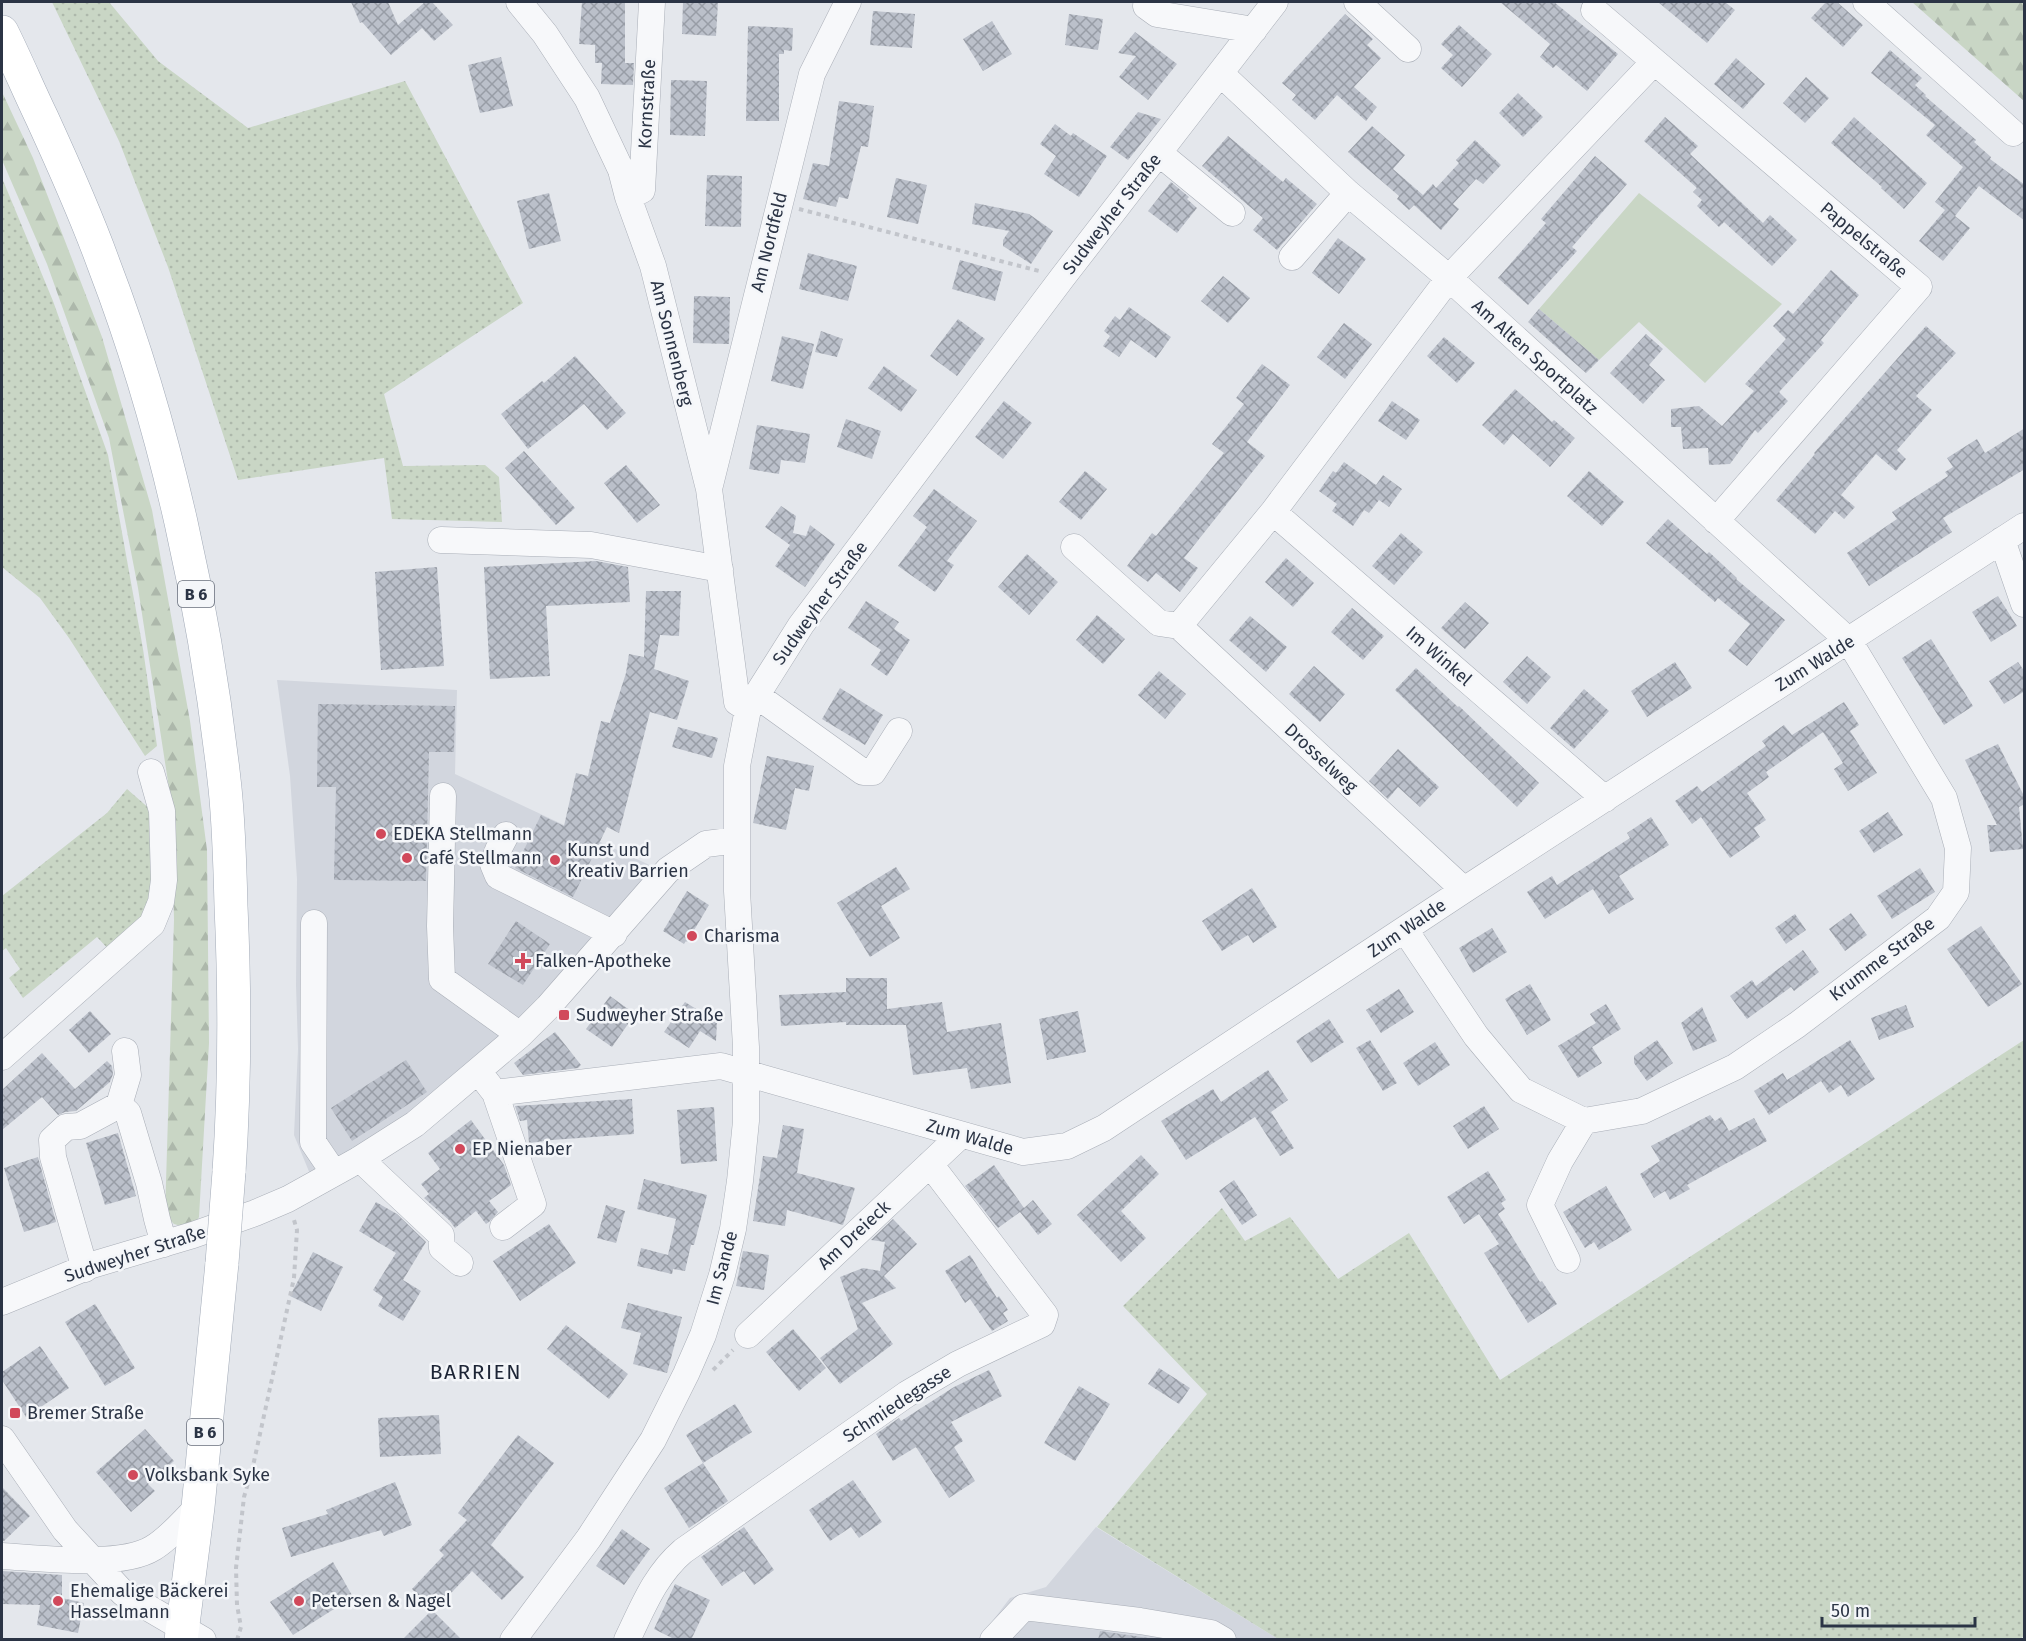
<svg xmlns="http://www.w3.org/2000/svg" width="2026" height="1641" viewBox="0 0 2026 1641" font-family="'Fira Sans',sans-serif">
<defs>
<pattern id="grass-dots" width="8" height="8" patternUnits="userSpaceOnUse" patternTransform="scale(1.5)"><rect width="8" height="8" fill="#c9d6c5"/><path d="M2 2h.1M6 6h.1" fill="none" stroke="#adb8ab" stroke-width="1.8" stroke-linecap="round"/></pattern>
<pattern id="forest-firs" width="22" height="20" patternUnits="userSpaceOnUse" patternTransform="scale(1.5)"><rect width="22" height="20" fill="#c9d6c5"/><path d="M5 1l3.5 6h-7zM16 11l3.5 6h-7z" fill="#adb8ab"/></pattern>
<pattern id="building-cross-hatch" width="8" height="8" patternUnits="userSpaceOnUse" patternTransform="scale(1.5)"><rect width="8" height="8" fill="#bbc0ca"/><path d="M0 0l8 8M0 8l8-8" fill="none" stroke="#989da6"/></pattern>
</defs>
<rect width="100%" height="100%" fill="#e4e7ec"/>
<path fill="#d2d6de" d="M277,680L457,690L455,774L658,869L537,1006L394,1126L310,1174L294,1135L298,1049L296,985L297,879L290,776Z
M1096,1527L1278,1639L978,1640L1010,1598L1046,1587Z"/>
<path fill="url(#grass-dots)" d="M52,2H109L158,61L248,128L405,81L523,303L384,394L403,466L485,465L499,477L502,522L392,519L384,458L238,480L168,267L119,141Z
M2,178L53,301L108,455L143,649L157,746L145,756L69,638L40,598L2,567Z
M127,789L151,810L152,913L111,952L97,937L23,998L9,978L20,969L6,948L2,951V896L107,813Z
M2024,1040V1635L2021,1639H1278L1097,1527L1207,1394L1123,1306L1222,1208L1245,1241L1290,1217L1338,1279L1409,1233L1500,1380Z"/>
<path fill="url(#forest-firs)" d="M1912,2H2024V101Z
M2,92L33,158L102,337L152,510L190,721L207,850L209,1043L199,1217L193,1229L174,1224L165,1215L174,920L171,801L138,588L109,438L47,264L2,160Z"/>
<path fill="#c9d6c5" d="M1639,193L1782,304L1705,383L1639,322L1599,360L1539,309Z"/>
<path fill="url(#building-cross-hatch)" d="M351,2H388L398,25L425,2H432L453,25L434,41L422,28L391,55L362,22L360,23Z
M582,2H625V63H634L633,85L601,84L602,63H595V45L579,44Z
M683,2H718L716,36L682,34Z
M1500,2H1554L1618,54L1587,91L1556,65L1553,68L1540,57L1550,44Z
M1658,2H1725L1735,10L1707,43Z
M1826,2H1837L1863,25L1843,47L1811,18Z
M873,11L915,14L912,48L870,45Z
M1069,14L1103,19L1098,50L1065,45Z
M1345,14L1373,39L1367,45L1381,58L1354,87L1377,107L1366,121L1337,95L1315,120L1292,100L1296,95L1282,83Z
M992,21L1012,54L983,71L963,39Z
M1459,25L1492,54L1462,87L1441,68L1453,55L1441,44Z
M748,26L793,28L792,51L784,50V54H779V121H746Z
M1135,32L1177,64L1148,100L1119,77L1136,56L1118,53Z
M1890,50L1922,78L1915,85L1926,95L1925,96L1976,140L1974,142L1991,157L1990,159L2025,185V221L1979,186L1955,216L1970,228L1943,261L1919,241L1945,210L1935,202L1963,167L1926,135L1935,125L1871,73Z
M501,57L513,106L480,113L468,65Z
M1736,58L1765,84L1743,109L1714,84Z
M1806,77L1829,98L1805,123L1783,103Z
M671,80L707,81L705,136L670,135Z
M1518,93L1543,117L1523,137L1499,113Z
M839,101L874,106L868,147L861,146L848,199L839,197L836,207L803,199L813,163L829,166Z
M1138,112L1161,119L1128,160L1110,147Z
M1665,117L1698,146L1690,154L1763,223L1770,215L1797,240L1772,266L1724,222L1719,227L1697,206L1702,200L1693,192L1697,188L1644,141Z
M1854,117L1927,183L1904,209L1881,188L1882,187L1831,143Z
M1055,124L1071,136L1073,133L1107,156L1079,197L1044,174L1056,156L1040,144Z
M1372,126L1405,155L1393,169L1423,195L1433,184L1436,188L1459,163L1456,160L1475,140L1501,165L1483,184L1476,179L1453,204L1459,209L1441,230L1414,205L1409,210L1397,199L1399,196L1348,152Z
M1228,136L1283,182L1286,178L1317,204L1277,250L1253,230L1263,218L1202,166Z
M1595,156L1627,184L1572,247L1577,251L1528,305L1498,278L1546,223L1541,219Z
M707,175L742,176L741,227L705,226Z
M896,178L927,185L918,224L887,217Z
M1171,182L1189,197L1187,199L1197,208L1177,233L1148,211Z
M549,193L561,241L529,249L517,201Z
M975,203L1029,214L1053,231L1031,264L1003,246V240L1009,231L972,224Z
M1338,238L1366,259L1339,294L1312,273Z
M808,253L857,266L848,301L799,289Z
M960,260L1003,272L995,301L952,289Z
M1831,270L1859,295L1821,340L1824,343L1779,392L1788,401L1758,433L1755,430L1730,464L1709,465L1708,448L1683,449L1681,427H1671V409L1699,406L1722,426L1754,391L1745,384L1786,339L1773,326L1788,310L1793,314Z
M1223,276L1250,298L1228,323L1201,301Z
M694,296L730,297L729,344L693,343Z
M1129,307L1171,337L1156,358L1131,340L1119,357L1103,346L1110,336L1104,331L1115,316L1120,320Z
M1539,309L1599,360L1586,373L1528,322Z
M958,319L985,339L957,376L930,356Z
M1344,323L1372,344L1345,379L1317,357Z
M1926,326L1956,353L1916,396L1932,410L1897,450L1906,459L1896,471L1876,454L1841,495L1855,507L1844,519L1835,511L1815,534L1776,500L1815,454L1814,453Z
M821,331L843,339L837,357L815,352Z
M1646,334L1663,349L1649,365L1665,380L1643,404L1610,373Z
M782,336L814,344L803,389L771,381Z
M1444,337L1475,363L1457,383L1427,356Z
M575,356L626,413L607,430L584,404L528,449L501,414L542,381L544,383Z
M1262,364L1290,385L1247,442L1265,456L1184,558L1198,568L1180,592L1156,573L1148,582L1127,566L1152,533L1156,536L1224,453L1212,444L1244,404L1236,398Z
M884,366L917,390L901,412L868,388Z
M1515,389L1552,422L1554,420L1575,438L1550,467L1513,434L1504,445L1482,425Z
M1004,401L1032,423L1003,459L975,437Z
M1392,401L1420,420L1406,440L1378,421Z
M846,419L881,431L872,459L837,447Z
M757,425L810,434L805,463L781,460L779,474L749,469Z
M2025,428V469L1943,518L1952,532L1869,586L1847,553L1897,519L1892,512L1948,476L1945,472L1953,467L1947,458L1977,439L1985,453Z
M524,451L575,508L556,525L505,468Z
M1344,462L1376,485L1383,475L1402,489L1389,507L1379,500L1369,513L1364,510L1353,526L1332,511L1337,504L1319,491L1333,471L1336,473Z
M626,465L660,505L637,523L604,483Z
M1085,471L1107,489L1081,520L1059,502Z
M1589,471L1624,502L1602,526L1567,496Z
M934,489L977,521L947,561L954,565L935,592L898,566L927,527L913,516Z
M781,506L796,516L793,533L806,536L810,525L835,544L805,587L775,566L790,545L765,527Z
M1668,519L1707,554L1709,552L1737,578L1736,579L1785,620L1747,666L1728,651L1750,624L1718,598L1715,602L1646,543Z
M1401,533L1423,552L1394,585L1372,566Z
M1027,554L1058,582L1029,615L998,587Z
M1286,558L1314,583L1293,607L1265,582Z
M596,561L628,567L630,602L546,606L550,676L490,679L484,567Z
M437,567L444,666L381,670L375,572Z
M646,591H681L679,636L660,635L654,669L689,681L677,720L650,712L619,833L607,827L573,897L515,868L541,815L564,826L576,773L588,776L601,721L610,723L626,673L629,654L644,657Z
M1998,596L2017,626L1991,642L1972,612Z
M866,601L899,622L894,629L910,640L887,676L871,665L881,650L848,628Z
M1465,602L1489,623L1465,649L1441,628Z
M1352,608L1384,636L1363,660L1331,632Z
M1097,615L1125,639L1103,664L1076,640Z
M1250,616L1287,647L1266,672L1229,640Z
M1931,639L1973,706L1944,725L1902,658Z
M1527,656L1551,677L1527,704L1503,682Z
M1675,662L1692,688L1647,717L1631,691Z
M2018,662L2025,672V691L2004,704L1989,681Z
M1314,666L1345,694L1320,722L1289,694Z
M1416,668L1458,707L1459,706L1539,783L1517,807L1395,690Z
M1159,671L1186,694L1165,719L1138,695Z
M840,688L883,715L865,745L822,719Z
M1584,689L1609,711L1574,749L1550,728Z
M1844,702L1859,725L1850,731L1877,773L1848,791L1834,769L1843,763L1823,732L1766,772L1769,777L1747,793L1766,820L1754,828L1760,837L1730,858L1701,817L1692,824L1675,801L1697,786L1702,792L1766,746L1762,741L1784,725L1792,735Z
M318,704L455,706L454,752H429L426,881L334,880L336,787H317Z
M678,727L718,738L712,758L672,747Z
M1998,744L2025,798V804L2019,807L2023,849L1990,852L1987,825H1997L1965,760Z
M1398,749L1439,787L1420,807L1398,787L1388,799L1369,781Z
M767,756L814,766L809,791L795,788L786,830L753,823Z
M1888,812L1903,835L1874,853L1859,831Z
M1651,817L1669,845L1619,876L1634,899L1609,914L1593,889L1545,919L1527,892L1552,876L1557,885L1630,838L1627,833Z
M896,867L910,889L881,906L900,938L870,957L837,903Z
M1920,868L1935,892L1892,919L1877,896Z
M1252,888L1277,927L1253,943L1248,935L1222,951L1202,921Z
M687,891L709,905L687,942L686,941L684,944L663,931Z
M1851,913L1867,935L1845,951L1829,929Z
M1795,914L1806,930L1786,944L1775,928Z
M516,921L550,944L523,985L488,964Z
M1981,926L2022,984L1988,1007L1947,949Z
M1492,928L1507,952L1473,973L1459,948Z
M1803,950L1819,972L1794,991L1791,987L1747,1019L1730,996L1752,980L1756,986Z
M846,978H887V1009L942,1002L947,1032L1001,1023L1011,1083L971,1089L967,1068L913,1075L906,1025H846V1022L781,1026L779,995L846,992Z
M1530,984L1551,1020L1527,1035L1505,999Z
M1399,989L1414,1012L1381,1033L1366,1010Z
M610,996L635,1014L612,1047L586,1029Z
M685,1002L717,1022L716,1041L700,1031L689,1048L664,1032Z
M1606,1004L1621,1029L1592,1047L1602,1063L1578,1078L1558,1046L1596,1023L1590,1014Z
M1906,1005L1914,1027L1879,1040L1871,1018Z
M1702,1007L1717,1041L1693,1051L1681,1023Z
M90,1011L111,1034L89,1053L69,1030Z
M1078,1011L1086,1052L1047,1060L1039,1019Z
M1329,1019L1344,1042L1311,1063L1296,1041Z
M555,1032L581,1065L578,1068L523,1075L514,1063Z
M1370,1040L1397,1083L1383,1091L1356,1048Z
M1657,1040L1673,1063L1647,1081L1634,1063V1056Z
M1850,1040L1875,1079L1848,1097L1841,1085L1829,1093L1821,1081L1769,1115L1754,1091L1783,1073L1787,1080Z
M1435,1042L1450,1065L1418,1086L1403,1063Z
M42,1053L75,1089L107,1061L112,1066L113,1074L110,1082L76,1111L65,1112L58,1115L42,1097L2,1130V1090Z
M406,1060L427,1092L352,1141L331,1108Z
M1268,1070L1288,1100L1271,1112L1294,1148L1280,1156L1255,1117L1186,1160L1161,1121L1213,1089L1221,1102Z
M632,1099L634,1134L552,1140L529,1143L527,1120L520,1121L515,1106Z
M1484,1106L1499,1129L1468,1149L1453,1126Z
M714,1107L717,1161L681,1164L677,1110Z
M1710,1115L1715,1121L1721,1117L1729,1131L1754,1118L1767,1141L1687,1185L1690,1189L1670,1200L1665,1191L1654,1198L1640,1174L1660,1161L1651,1146Z
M471,1120L504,1165L511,1185L489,1201L498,1212L489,1222L486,1224L476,1211L455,1228L449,1220L424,1198L429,1194L421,1184L440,1169L428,1153Z
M783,1125L804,1129L797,1173L855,1188L843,1225L787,1210L785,1226L753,1221L763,1156L777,1158Z
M118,1133L136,1196L105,1205L86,1143Z
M1141,1155L1159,1174L1121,1211L1146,1238L1121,1262L1077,1215Z
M38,1157L56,1222L24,1232L4,1168Z
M994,1165L1024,1208L1033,1200L1052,1224L1038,1235L1020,1212L998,1228L965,1186Z
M1488,1171L1506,1200L1501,1203L1505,1209L1498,1214L1540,1282L1542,1281L1557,1304L1528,1323L1484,1253L1499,1244L1479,1214L1464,1224L1447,1197Z
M644,1179L707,1195L694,1245H691L685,1271L673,1269L672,1274L637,1266L641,1248L668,1255L676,1219L637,1209Z
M1234,1180L1257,1215L1242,1225L1219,1191Z
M1606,1186L1632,1230L1599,1250L1594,1242L1585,1248L1563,1212Z
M376,1202L397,1214L426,1242L403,1280L421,1291L403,1321L378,1306L383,1297L373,1290L396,1253L359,1231Z
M606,1205L625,1211L616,1243L597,1238Z
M893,1219L917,1244L884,1276L896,1288L862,1303L893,1344L840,1384L820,1358L858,1329L840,1277L863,1268L880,1271L885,1242L871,1240Z
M549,1224L576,1263L520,1301L493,1261Z
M743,1251L769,1255L764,1290L736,1286Z
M313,1252L343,1267L321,1311L290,1296Z
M970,1255L997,1298L999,1296L1008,1310L1003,1313L1008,1321L992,1331L970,1299L965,1303L945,1271Z
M628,1303L682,1317L667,1373L633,1364L641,1333L621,1328Z
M95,1304L135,1368L105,1386L65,1322Z
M566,1325L628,1374L609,1399L547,1349Z
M793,1329L826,1368L799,1391L766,1352Z
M40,1346L69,1388L26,1417L2,1380V1372Z
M1159,1368L1190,1388L1179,1404L1148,1384Z
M989,1370L1002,1396L951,1422L963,1441L954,1447L975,1481L949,1498L916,1447L893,1461L876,1434L899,1418L901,1421L954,1387Z
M1079,1386L1110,1404L1075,1461L1044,1443Z
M735,1404L752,1432L703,1463L686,1435Z
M439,1415L441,1454L380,1457L378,1418Z
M145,1429L174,1461L148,1484L155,1491L131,1512L96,1472Z
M518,1435L554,1463L491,1545L524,1577L502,1600L472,1571L434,1611L412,1589L444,1555L439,1550L467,1520L458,1513Z
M703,1463L728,1501L689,1528L664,1488Z
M853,1480L882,1522L859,1538L851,1527L830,1541L809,1510Z
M395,1482L412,1525L384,1536L381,1530L291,1557L282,1528L328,1514L326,1510Z
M2,1487L30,1516L4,1541H2Z
M744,1527L774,1570L754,1585L744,1571L722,1586L701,1557Z
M622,1529L650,1549L624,1585L596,1566Z
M333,1562L353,1597L293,1635L270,1602Z
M2,1571L62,1575V1598L84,1603L78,1633L37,1625L40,1605L2,1604Z
M675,1584L710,1600L691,1640H676L654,1629Z
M432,1610L462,1640H402Z
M1100,1631L1148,1638L1147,1640H1098Z"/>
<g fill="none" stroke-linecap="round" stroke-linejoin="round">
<defs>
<path id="minor" d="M519,2L545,34L587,98L621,170L628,197L653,266L709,489L737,702L748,709
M1149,2L1146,6L1157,14L1254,30
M1357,2L1408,49
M1866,2L2013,133
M1594,10L1919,287L1716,521
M1221,74L1348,193L1449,278L1849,641L1944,798L1958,848L1956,892L1938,918L1797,1025L1735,1067L1642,1111L1584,1121L1521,1090L1476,1036L1405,930
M1159,153L1232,213
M628,197L642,190L652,2
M1292,257L1348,193
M710,485L812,74L848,2
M1273,512L1605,799
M441,540L591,545L720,569
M2002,540L2024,604
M1074,547L1159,623L1179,626
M1179,626L1273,512L1449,278L1654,62
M1179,626L1464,890
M756,695L863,772H873L899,731
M443,796L440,926L442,979L520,1035
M506,835L498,850L493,864L498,876L614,934
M314,923L313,1142L334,1173
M2,1057L152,924L161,902L164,880L162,811L151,772
M485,1080L495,1093L533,1204L503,1227
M495,1093L721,1066L1023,1152L1067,1146L1104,1128L1464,890L2024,526
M119,1105L128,1075L125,1051
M360,1159L441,1235L442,1248L460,1263
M1567,1260L1540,1205L1560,1161L1584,1121
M85,1269L53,1157L52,1140L66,1127L80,1126L119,1105L128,1113L149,1183L157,1219L164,1244
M2,1302L92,1265L193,1235L255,1213L288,1199L360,1159L415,1124L520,1035L548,1007L668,870L706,844L737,840
M748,1335L961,1135
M2,1439L65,1530L123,1593L203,1640
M2,1556C40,1558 121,1568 153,1548C170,1538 184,1520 198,1507
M513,1640L589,1538L653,1440L686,1374L703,1335L722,1275L733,1229L740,1181L746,1121V1047L737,891V766L748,709L801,625L1062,278L1275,2
M627,1640C643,1607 655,1575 683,1551L907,1394L958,1364L1042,1324L1045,1315L930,1164
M993,1640L1024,1607L1140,1621L1211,1633L1223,1640"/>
<path id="major" d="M2,32C16,60 28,89 42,118C64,166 86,215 104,265C167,429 206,613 225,788C229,827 230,866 231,906C235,994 235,1083 229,1172
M181,1640L198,1507L222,1263"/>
</defs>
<use href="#minor" stroke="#a9aeb7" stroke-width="27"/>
<use href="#major" stroke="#a3abb8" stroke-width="34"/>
<path stroke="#c2c5cb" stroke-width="4" stroke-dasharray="4.5 4.5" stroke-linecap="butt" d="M799,209L1039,271
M713,1370L733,1350
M237,1640L241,1627L237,1605L236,1568L244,1497L253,1466L294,1278L297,1230L294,1220"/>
<use href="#minor" stroke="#f7f8fa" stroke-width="26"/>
<use href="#major" stroke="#fff" stroke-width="33"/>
<defs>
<path id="major-bridge" d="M222,1263L229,1172"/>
</defs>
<use href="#major-bridge" stroke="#a3abb8" stroke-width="34" stroke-linecap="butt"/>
<use href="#major-bridge" stroke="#fff" stroke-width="33"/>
</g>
<g fill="#d1495b" stroke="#f4f6f9" stroke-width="2">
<circle cx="381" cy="834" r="6"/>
<circle cx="407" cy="858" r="6"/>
<circle cx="555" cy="860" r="6"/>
<circle cx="692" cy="936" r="6"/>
<path d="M520 952h6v6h6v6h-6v6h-6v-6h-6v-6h6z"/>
<rect x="558" y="1009" width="12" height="12" rx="3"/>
<circle cx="460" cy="1149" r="6"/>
<rect x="9" y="1407" width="12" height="12" rx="3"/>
<circle cx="133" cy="1475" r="6"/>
<circle cx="58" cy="1601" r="6"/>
<circle cx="299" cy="1601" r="6"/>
</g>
<g text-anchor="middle" stroke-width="5" stroke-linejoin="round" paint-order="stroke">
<g fill="#f4f6f9" stroke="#676e7b" stroke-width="1.5">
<rect x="178" y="581" width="36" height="26" rx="4.5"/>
<rect x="187" y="1419" width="36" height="26" rx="4.5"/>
</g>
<g font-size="16" font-weight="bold" fill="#2b3445">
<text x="196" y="600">B 6</text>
<text x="205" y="1438">B 6</text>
</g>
<g font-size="18" fill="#2b3445" stroke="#f4f6f9">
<text transform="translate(647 104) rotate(-87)" y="6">Kornstraße</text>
<text transform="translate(1112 214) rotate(-52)" y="6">Sudweyher Straße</text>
<text transform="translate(1864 240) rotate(40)" y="6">Pappelstraße</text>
<text transform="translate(769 242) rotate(-76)" y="6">Am Nordfeld</text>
<text transform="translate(672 343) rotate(76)" y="6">Am Sonnenberg</text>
<text transform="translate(1535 357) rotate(42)" y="6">Am Alten Sportplatz</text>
<text transform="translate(820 603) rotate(-54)" y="6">Sudweyher Straße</text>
<text transform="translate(1439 656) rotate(41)" y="6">Im Winkel</text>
<text transform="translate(1815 663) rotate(-32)" y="6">Zum Walde</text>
<text transform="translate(1321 758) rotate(43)" y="6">Drosselweg</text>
<text transform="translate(1407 928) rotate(-34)" y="6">Zum Walde</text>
<text transform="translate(1882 959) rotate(-37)" y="6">Krumme Straße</text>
<text transform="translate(970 1137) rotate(16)" y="6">Zum Walde</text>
<text transform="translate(854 1235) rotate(-43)" y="6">Am Dreieck</text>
<text transform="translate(135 1254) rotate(-18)" y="6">Sudweyher Straße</text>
<text transform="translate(722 1268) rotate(-75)" y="6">Im Sande</text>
<text transform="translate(897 1404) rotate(-33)" y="6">Schmiedegasse</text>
</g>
<g font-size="18" fill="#2b3445" stroke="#f4f6f9" text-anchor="start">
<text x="393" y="840">EDEKA Stellmann</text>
<text x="567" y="856">Kunst und<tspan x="567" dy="21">Kreativ Barrien</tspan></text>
<text x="419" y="864">Café Stellmann</text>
<text x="704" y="942">Charisma</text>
<text x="535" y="967">Falken-Apotheke</text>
<text x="576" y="1021">Sudweyher Straße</text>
<text x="472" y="1155">EP Nienaber</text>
<text x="27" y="1419">Bremer Straße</text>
<text x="145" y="1481">Volksbank Syke</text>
<text x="70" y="1597">Ehemalige Bäckerei<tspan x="70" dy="21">Hasselmann</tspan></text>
<text x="311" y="1607">Petersen &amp; Nagel</text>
</g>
<g font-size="21" letter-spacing="1.5" fill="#1d2536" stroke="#f4f6f9">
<text x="476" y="1379">BARRIEN</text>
</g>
</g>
<rect width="2026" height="1641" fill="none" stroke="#2b3445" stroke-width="6"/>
<path d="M1822 1617v9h153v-9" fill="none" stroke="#2b3445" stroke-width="3"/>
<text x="1831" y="1617" font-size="18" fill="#2b3445" stroke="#f4f6f9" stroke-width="4.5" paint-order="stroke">50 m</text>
</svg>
